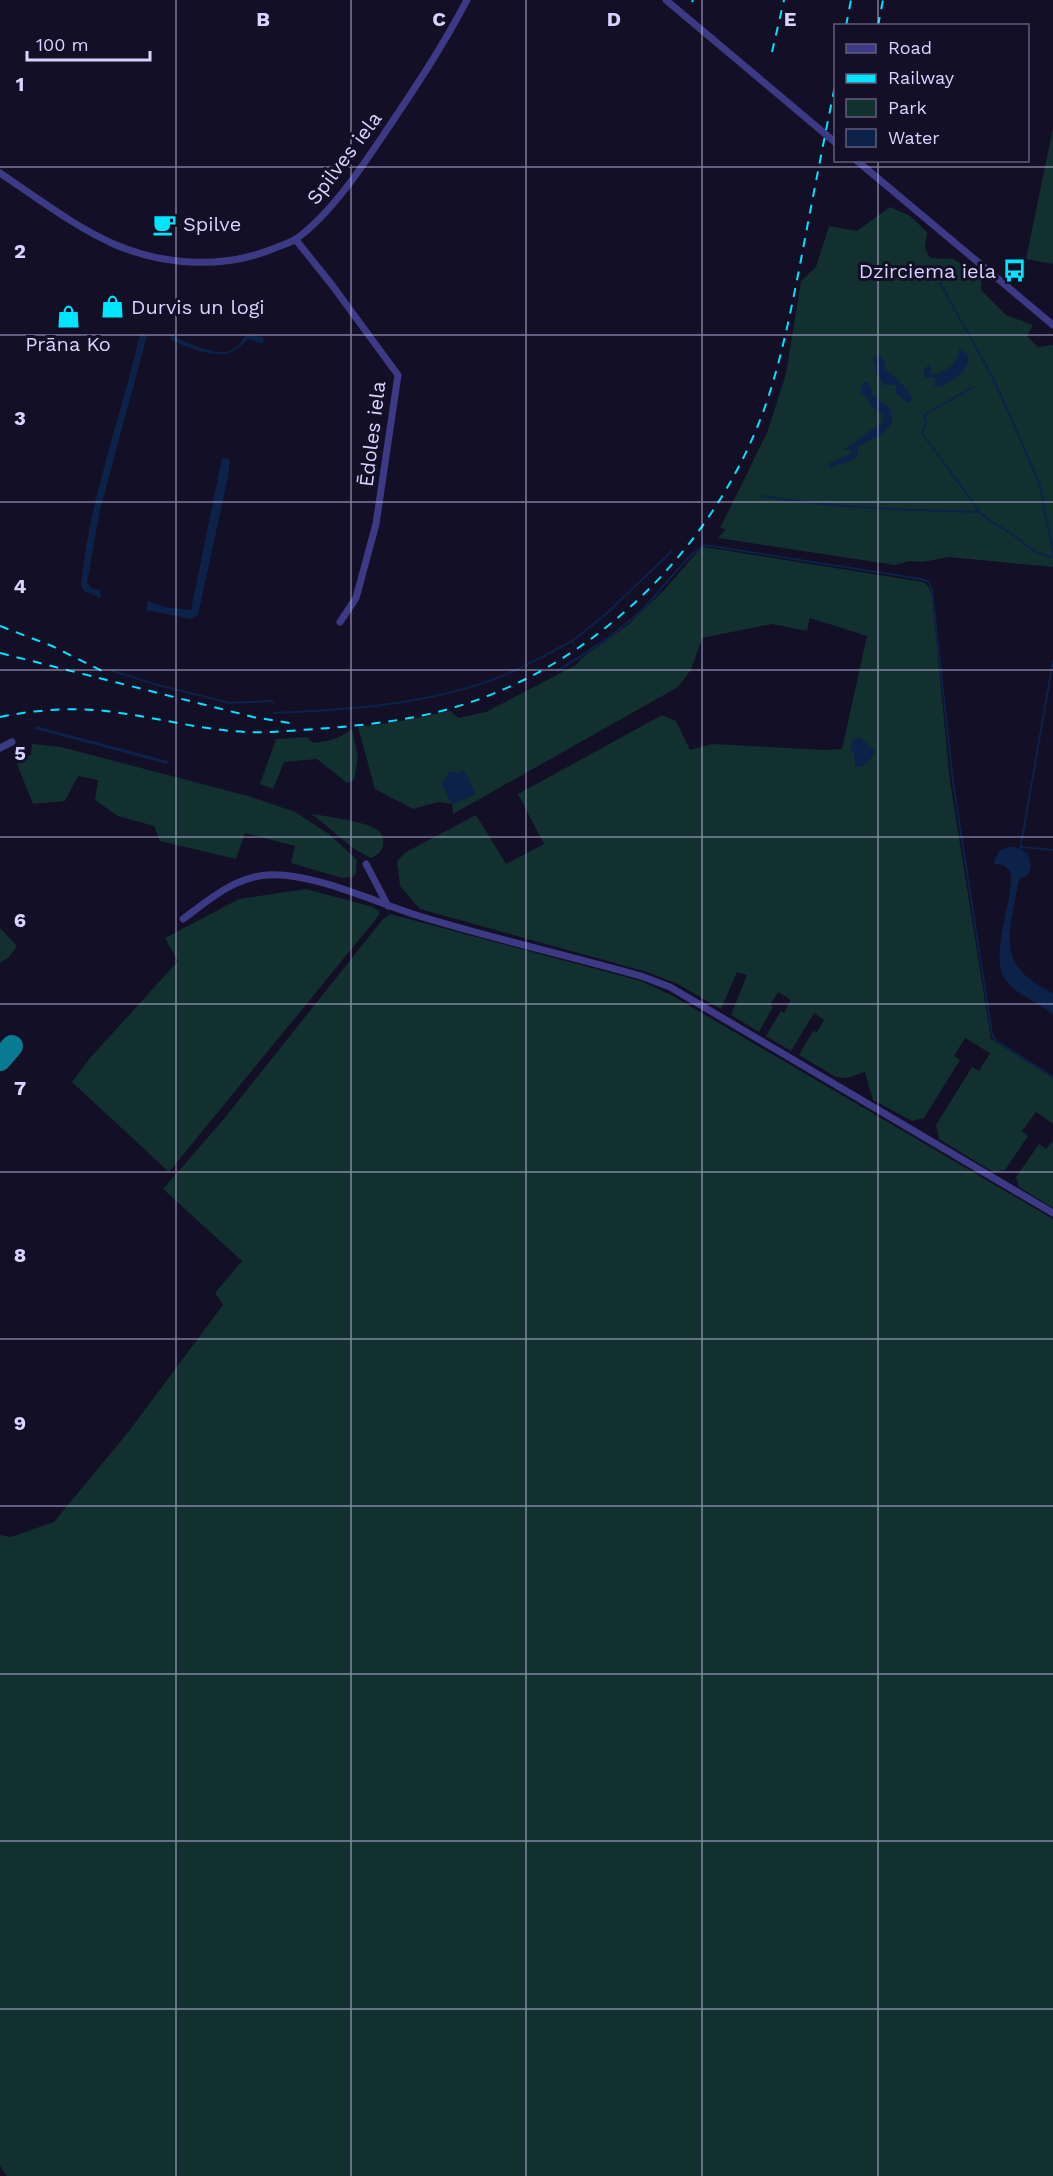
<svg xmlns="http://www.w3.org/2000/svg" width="1053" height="2176" viewBox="0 0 1053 2176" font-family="'Work Sans',sans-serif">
<rect width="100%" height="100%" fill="#130f26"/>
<path fill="#12302f" d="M1053,128V264L1026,259Z
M890,207L910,216L927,232L925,248L930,258L953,259L982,277L981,290L1006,315L1033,325L1027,336L1038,347L1053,345V567L949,557L923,562L910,561L895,565L718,538L726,529L720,528L767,433L786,374L801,281L816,267L829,226L857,231Z
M704,547L923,582L929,587L932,595L950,781L991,1039L1053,1078V1124L1036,1112L1022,1131L1028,1136L1005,1170L993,1172L939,1139L936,1125L972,1067L979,1071L990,1053L965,1038L954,1056L960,1060L924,1118L912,1121L873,1100L865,1072L847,1078L836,1077L799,1055L813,1031L817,1032L824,1020L814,1013L791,1051L766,1036L781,1011L784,1013L791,1000L778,992L770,1005L773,1007L759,1032L731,1015L747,975L737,972L721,1009L678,984L647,972L420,909L400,886L397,861L406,852L476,815L506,864L544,844L518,794L662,715L676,721L690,750L712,744L826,750L842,749L867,636L810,618L807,631L772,624L702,638L691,670L678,687L453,814L452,804L438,802L413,809L375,789L358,727L396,722L450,711L459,718L486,712L576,665L582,658L629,624L664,590L700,549Z
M352,729L358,757L354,780L347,783L317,759L284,762L273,789L260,784L276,739L307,737L313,743C331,741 338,739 352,729Z
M32,744L61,747L248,796L295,812L329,834L357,860L356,874L353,877L342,878L291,863L295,846L245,833L236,859L160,841L154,826L118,816L95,800L98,780L78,776L65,801L33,804L17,764L31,754Z
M311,814C325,816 371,822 380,832C382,835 384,841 383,845C382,852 376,856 371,858C348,848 332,828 311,814Z
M306,889L373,907L379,911L380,914L169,1172L72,1082L90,1058L178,961L165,938L239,899Z
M390,914L641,981L673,996L1053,1219V2176H7L0,2166V1535L11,1537L54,1522L129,1431L223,1305L215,1293L242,1261L163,1189L223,1120L383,919Z
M0,928L17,946L9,957L0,963Z
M1053,1141V1208L1019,1187L1016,1177L1039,1144L1046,1149Z"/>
<path fill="#0c2248" d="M140,334L147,336L100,510L87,583L93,589L100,590L101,598L84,591L81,585C89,499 121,418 140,334Z
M172,335C186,342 217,358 232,350C248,341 237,330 264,338L263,344L248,339C243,344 236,351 229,353C213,358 185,347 170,339Z
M959,348L968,355C970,372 952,381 940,387L934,386L936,378H925L924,371L928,365H930L931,375C945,374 959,363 959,348Z
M880,356L885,362V370C891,372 908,390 912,397L908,404L896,393V385H884L876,372V366L873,360L874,357Z
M863,382H867L870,386L872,394L891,410L892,423L881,435L857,447L858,455C846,466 839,461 830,469L829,463L851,454V451L844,449L883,422V415L870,406L867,398L860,393Z
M222,458L230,459L228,477L198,615L191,619L146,610L148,601L165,607L191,610Z
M36,726L168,761L167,764L35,729Z
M859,737L875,751C872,758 865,768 855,767L854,752L850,750L853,740Z
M464,770L476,794L452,804L442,785L449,772L458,773Z
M1008,847H1014L1028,853L1031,867L1028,875L1019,879C1010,933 993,965 1053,993V1014C1038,1002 1020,997 1007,982C990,964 1007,914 1010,891C1010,885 1013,877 1010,872C1010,871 1005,866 1004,865L995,864L994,861L999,851Z"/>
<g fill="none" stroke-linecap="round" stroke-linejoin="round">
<path stroke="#0c2248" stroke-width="2" d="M940,283L995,382L1039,482L1053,553
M973,387L924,415L926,423L922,433L980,512
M762,496C834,508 907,510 980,512C993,526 998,524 1012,534C1025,543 1035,556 1053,557
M574,644L572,641L605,615L672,551
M113,671L154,684L230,703L270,701L273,702
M557,671C587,653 619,632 644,608C657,595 691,550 705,545L921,579L929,582L932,589L953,782L992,1034L995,1040L1053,1077
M274,713C343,710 410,706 477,685C510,675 542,657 572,641
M1021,847L1053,850
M1020,850L1053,661"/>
<path stroke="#0a7a92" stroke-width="22" d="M0,1060L12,1046"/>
<path stroke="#3d3a85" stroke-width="7" d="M666,0L836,143
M856,160L1053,325
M0,173C37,198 75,227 116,245C166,266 225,269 275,248C282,245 290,243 296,239C331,214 362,167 386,131C415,88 443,46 467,0
M296,240L332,285L398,375L376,524L356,598L340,622
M0,748L12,742
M366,864L388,906
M183,919C209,900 233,878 267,875C308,871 375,902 416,915C490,938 567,955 641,976L670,987L1053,1213"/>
<path stroke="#00e5ff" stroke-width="2" stroke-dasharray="9 8" stroke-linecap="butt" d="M692,2L693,0
M846,26L851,0
M878,26L883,0
M772,52L784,0
M0,626L52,646L106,673
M0,653L253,717L295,724
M0,717C34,710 71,707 105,711C161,717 215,735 272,732C329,728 390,725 445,710C593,670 716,547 766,404C781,360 790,315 799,270C811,207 823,144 836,81"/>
</g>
<path fill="none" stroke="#d9d4ff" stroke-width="1.5" stroke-opacity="0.55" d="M176,0V2176M351,0V2176M526,0V2176M702,0V2176M878,0V26M878,160V2176M0,167H1053M0,335H1053M0,502H1053M0,670H1053M0,837H1053M0,1004H1053M0,1172H1053M0,1339H1053M0,1506H1053M0,1674H1053M0,1841H1053M0,2009H1053"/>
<defs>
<symbol id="cafe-bare" viewBox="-9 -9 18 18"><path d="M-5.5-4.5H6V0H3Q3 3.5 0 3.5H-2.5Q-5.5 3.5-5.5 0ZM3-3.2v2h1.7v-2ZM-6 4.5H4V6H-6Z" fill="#00e5ff" stroke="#130f26" stroke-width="2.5" paint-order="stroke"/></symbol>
<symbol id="bus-bare" viewBox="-9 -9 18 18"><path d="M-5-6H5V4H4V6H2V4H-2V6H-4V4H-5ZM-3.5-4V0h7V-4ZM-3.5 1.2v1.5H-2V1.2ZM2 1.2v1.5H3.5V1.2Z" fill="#00e5ff" stroke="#130f26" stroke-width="2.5" paint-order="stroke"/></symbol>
<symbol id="shop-bare" viewBox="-9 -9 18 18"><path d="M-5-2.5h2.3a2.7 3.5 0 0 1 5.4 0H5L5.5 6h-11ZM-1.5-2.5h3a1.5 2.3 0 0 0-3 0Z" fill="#00e5ff" stroke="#130f26" stroke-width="2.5" paint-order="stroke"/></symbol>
</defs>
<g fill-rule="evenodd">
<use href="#cafe-bare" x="148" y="208" width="33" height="33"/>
<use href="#bus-bare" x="998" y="254" width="33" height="33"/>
<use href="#shop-bare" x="96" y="290" width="33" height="33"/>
<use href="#shop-bare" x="52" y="300" width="33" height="33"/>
</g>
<g text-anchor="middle" stroke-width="6" stroke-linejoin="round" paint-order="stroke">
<g font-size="20" fill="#d9d4ff" stroke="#130f26">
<text transform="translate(344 158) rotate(-53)" y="7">Spilves iela</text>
<text transform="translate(372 434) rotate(-83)" y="7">Ēdoles iela</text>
</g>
<g font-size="20" fill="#d9d4ff" stroke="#130f26" text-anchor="start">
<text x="183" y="231">Spilve</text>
<text x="996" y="278" text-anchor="end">Dzirciema iela</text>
<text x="131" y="314">Durvis un logi</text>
<text x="68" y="351" text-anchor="middle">Prāna Ko</text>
</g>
</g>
<g font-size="20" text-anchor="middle" font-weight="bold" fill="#d9d4ff" stroke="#130f26" stroke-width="6" stroke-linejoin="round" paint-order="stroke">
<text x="263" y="26">B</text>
<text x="439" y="26">C</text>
<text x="614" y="26">D</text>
<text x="790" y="26">E</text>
<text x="20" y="91">1</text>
<text x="20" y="258">2</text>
<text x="20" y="425">3</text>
<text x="20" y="593">4</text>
<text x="20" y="760">5</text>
<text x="20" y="927">6</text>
<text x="20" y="1095">7</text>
<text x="20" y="1262">8</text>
<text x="20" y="1430">9</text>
</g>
<rect x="834" y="24" width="195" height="138" fill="#130f26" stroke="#625e7d" stroke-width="1.5"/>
<rect x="846" y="44" width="30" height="9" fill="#3d3a85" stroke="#625e7d" stroke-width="1.5"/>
<text x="888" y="54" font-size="18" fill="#d9d4ff">Road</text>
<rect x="846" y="74" width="30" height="9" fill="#00e5ff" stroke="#625e7d" stroke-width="1.5"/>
<text x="888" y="84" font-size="18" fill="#d9d4ff">Railway</text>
<rect x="846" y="99" width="30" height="18" fill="#12302f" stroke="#625e7d" stroke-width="1.5"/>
<text x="888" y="114" font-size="18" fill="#d9d4ff">Park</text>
<rect x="846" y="129" width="30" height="18" fill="#0c2248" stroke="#625e7d" stroke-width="1.5"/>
<text x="888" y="144" font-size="18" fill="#d9d4ff">Water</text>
<path d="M27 51v9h123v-9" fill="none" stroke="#d9d4ff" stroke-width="3"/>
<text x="36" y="51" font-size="18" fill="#d9d4ff" stroke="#130f26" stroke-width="4.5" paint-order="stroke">100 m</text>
</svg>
